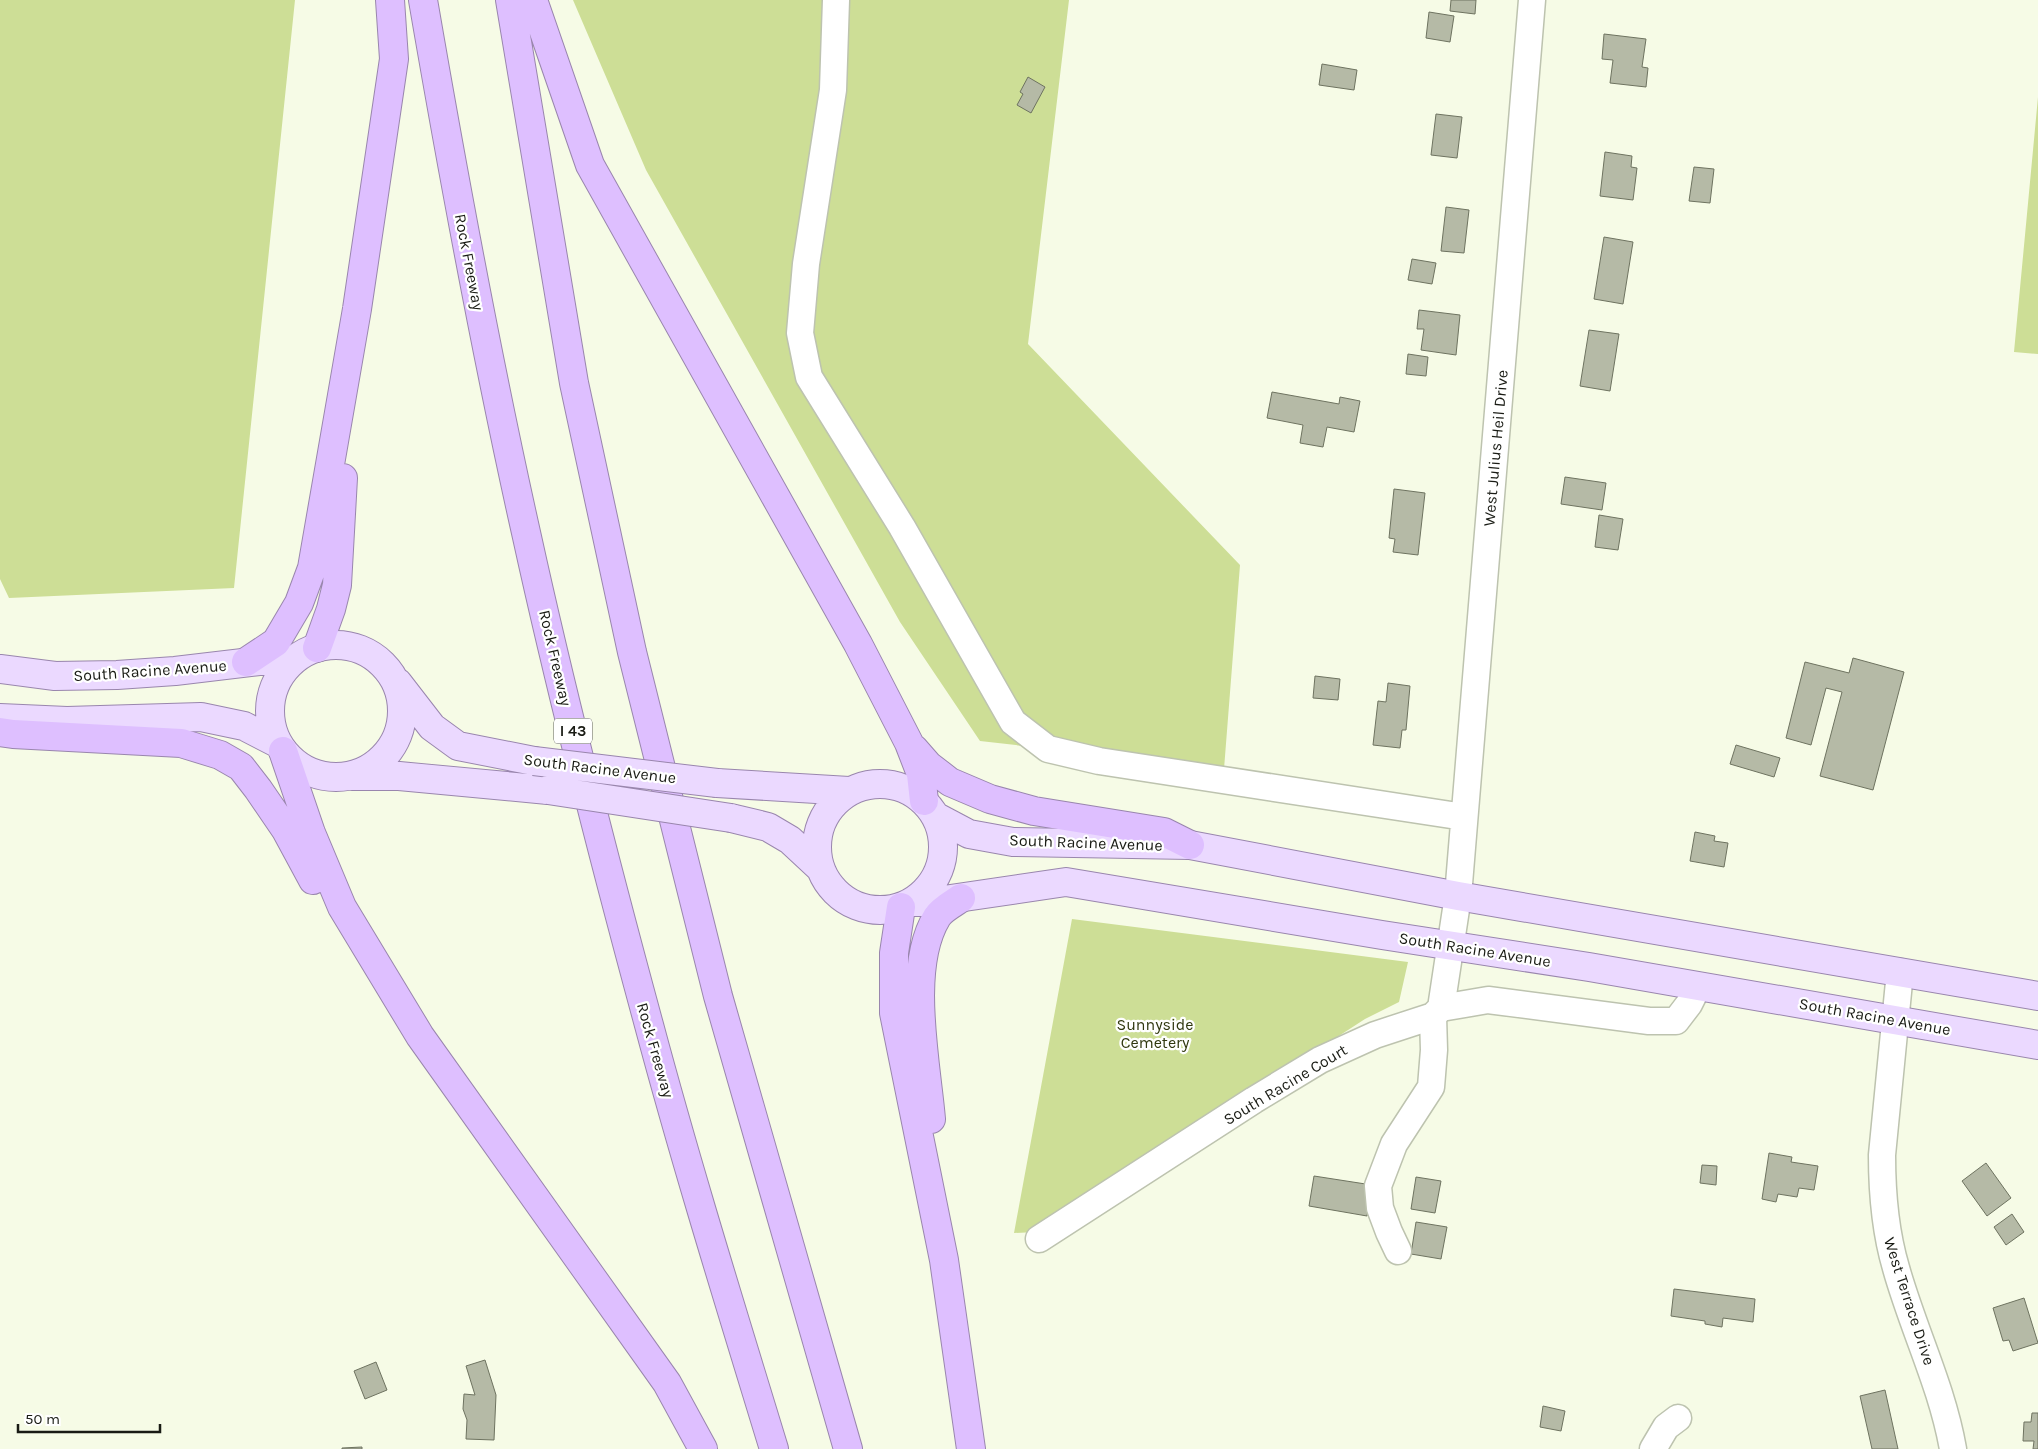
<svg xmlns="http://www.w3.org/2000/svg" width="2038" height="1449" viewBox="0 0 2038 1449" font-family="Karla,sans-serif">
<rect width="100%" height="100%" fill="#f6fbe6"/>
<path fill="#cdde96" d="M0,0H295L234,588L9,598L0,579Z
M573,0H1069L1028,344L1240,565L1224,769L980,741L900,622L646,170Z
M2038,97V354L2014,352Z
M1072,919L1408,962L1399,1002L1365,1019L1036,1232L1014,1233Z"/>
<path fill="#b5baa6" stroke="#6e7360" d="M1451,0H1476L1475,14L1450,11Z
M1429,12L1454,16L1450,42L1426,38Z
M1604,34L1646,39L1642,67L1648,68L1646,87L1610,83L1613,60L1602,59Z
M1322,64L1357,70L1354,90L1319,85Z
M1028,77L1045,87L1031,113L1017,105L1023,94L1020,92Z
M1436,114L1462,117L1457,158L1431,155Z
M1605,152L1632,156L1631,167L1637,168L1633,200L1600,196Z
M1694,167L1714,169L1710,203L1689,201Z
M1446,207L1469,210L1464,253L1441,251Z
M1604,237L1633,242L1623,304L1594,299Z
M1412,259L1436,263L1432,284L1408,280Z
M1419,310L1460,315L1456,355L1421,350L1424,329H1417Z
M1589,330L1619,334L1610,391L1580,386Z
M1408,354L1428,357L1426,376L1406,374Z
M1272,392L1339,404L1340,397L1360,401L1354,432L1327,427L1323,447L1300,443L1303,425L1267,418Z
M1565,477L1606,483L1602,510L1561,504Z
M1394,489L1425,493L1418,555L1393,552L1395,539L1389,538Z
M1599,515L1623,519L1618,550L1595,547Z
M1853,658L1904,672L1873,790L1820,776L1842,692L1826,688L1811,745L1786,738L1805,662L1849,673Z
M1315,676L1340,679L1338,700L1313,698Z
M1388,683L1410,686L1406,730H1402L1400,748L1373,745L1378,701L1386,702Z
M1736,745L1780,758L1774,777L1730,764Z
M1695,832L1715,836L1714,841L1728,843L1724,867L1690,861Z
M1769,1153L1792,1157L1791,1162L1818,1166L1814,1190L1799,1188L1797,1197L1778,1194L1776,1202L1762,1199Z
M1986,1163L2011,1198L1987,1216L1962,1181Z
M1702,1165L1717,1166L1716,1185L1700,1183Z
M1314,1176L1372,1185L1367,1216L1309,1206Z
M1416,1177L1441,1181L1435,1213L1411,1209Z
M2012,1214L2024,1232L2006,1245L1994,1227Z
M1416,1222L1447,1227L1441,1259L1411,1254Z
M1674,1289L1755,1299L1753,1322L1723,1318L1722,1327L1705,1324V1321L1671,1316Z
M2024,1298L2038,1343L2013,1351L2009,1340L2003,1341L1993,1308Z
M485,1360L496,1395L494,1440L466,1439L467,1420L463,1409L464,1394L475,1395L466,1366Z
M376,1362L387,1390L365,1399L354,1371Z
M1885,1390L1898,1449H1872L1860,1396Z
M1543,1406L1565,1411L1561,1431L1540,1427Z
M2032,1413H2038V1449H2033L2034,1441H2023L2024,1422H2031Z
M362,1447V1449H342V1448Z"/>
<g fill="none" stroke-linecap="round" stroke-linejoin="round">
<defs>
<path id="minor" d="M836,0L833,90L806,264L800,333L809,377L902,527L1013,722L1048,749L1099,761L1464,817
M1900,972L1882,1155C1882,1193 1885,1231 1896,1268C1913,1329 1942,1386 1953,1449
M1441,1008L1488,1000L1649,1021H1676L1689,1004L1698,986
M1039,1239L1254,1100L1320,1060L1375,1035L1433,1016L1441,1008L1458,896L1532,0
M1398,1251L1389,1232L1380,1208L1378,1186L1394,1144L1431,1087L1434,1050L1433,1016
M1653,1449L1666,1427L1678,1418"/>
<path id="major" d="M270 711a66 66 0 1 1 132 0a66 66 0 1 1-132 0Z
M0,669L55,676L117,675L175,671L268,660
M398,683L432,727L458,746L534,761
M0,718L67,721L201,717L244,726L277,743
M352,776H399L548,790
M717,783L849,791
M817 847a63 63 0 1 1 126 0a63 63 0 1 1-126 0Z
M935,816L969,834L1013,842L1190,845L1458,896L2038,996
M731,818L768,827L790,840L819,867
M912,902H930L1066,882L1382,935L1589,967L2038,1045"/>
<path id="highway" d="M423,0C454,180 487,359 527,537C563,701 605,863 649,1025C687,1167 731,1308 774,1449
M510,0L574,383L632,652L718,996L848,1449
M533,0L590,165L858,644L909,743L921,774L924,801
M317,648L331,609L337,585L343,478
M246,662L276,642L299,603L312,568L357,309L394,59L390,0
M0,732L13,734L181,743L220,755L241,767L258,789L286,830L313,880
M914,749L928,765L950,782L990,799L1034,811L1164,832L1190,845
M283,751L311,833L342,907L420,1036L667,1383L703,1449
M901,907L894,953V1013L944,1260L971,1449
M931,1119C926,1061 906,968 937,917C942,909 954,903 961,898"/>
</defs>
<use href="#minor" stroke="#bdc3af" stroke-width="29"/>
<use href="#major" stroke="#9986ad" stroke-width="30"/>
<use href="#highway" stroke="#9986ad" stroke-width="30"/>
<use href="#minor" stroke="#fff" stroke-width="26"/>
<use href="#major" stroke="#ebd9ff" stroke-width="28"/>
<use href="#highway" stroke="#debfff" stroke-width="28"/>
<defs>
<path id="major-bridge" d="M534,761L717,783
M548,790L731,818"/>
</defs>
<use href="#major-bridge" stroke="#9986ad" stroke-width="30" stroke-linecap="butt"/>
<use href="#major-bridge" stroke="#ebd9ff" stroke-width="28"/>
</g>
<g text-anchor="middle" stroke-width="4.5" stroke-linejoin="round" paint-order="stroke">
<rect fill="#fff" stroke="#5e5f5a" stroke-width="1" x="554" y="718.5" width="38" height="25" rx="4"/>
<g font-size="15" font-weight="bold" fill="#191b14">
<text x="573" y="736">I 43</text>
</g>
<g font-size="16" fill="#191b14" stroke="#fff">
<text transform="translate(470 262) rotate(79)" y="6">Rock Freeway</text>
<text transform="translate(1495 448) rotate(-85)" y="6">West Julius Heil Drive</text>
<text transform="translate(556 658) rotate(77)" y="6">Rock Freeway</text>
<text transform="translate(150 670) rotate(-4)" y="6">South Racine Avenue</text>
<text transform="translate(600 768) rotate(7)" y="6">South Racine Avenue</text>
<text transform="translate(1086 842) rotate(2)" y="6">South Racine Avenue</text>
<text transform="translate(1475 949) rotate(9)" y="6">South Racine Avenue</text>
<text transform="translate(1875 1016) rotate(10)" y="6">South Racine Avenue</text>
<text transform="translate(656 1050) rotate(74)" y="6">Rock Freeway</text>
<text transform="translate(1285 1084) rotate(-31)" y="6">South Racine Court</text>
<text transform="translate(1910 1301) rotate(72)" y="6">West Terrace Drive</text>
</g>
<g font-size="16" fill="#30380f" stroke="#fff">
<text x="1155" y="1030">Sunnyside<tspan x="1155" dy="18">Cemetery</tspan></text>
</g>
</g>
<path d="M18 1424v8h142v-8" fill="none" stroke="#191b14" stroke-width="2.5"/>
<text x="25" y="1424" font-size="15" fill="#191b14" stroke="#ffffff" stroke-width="4" paint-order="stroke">50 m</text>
</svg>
